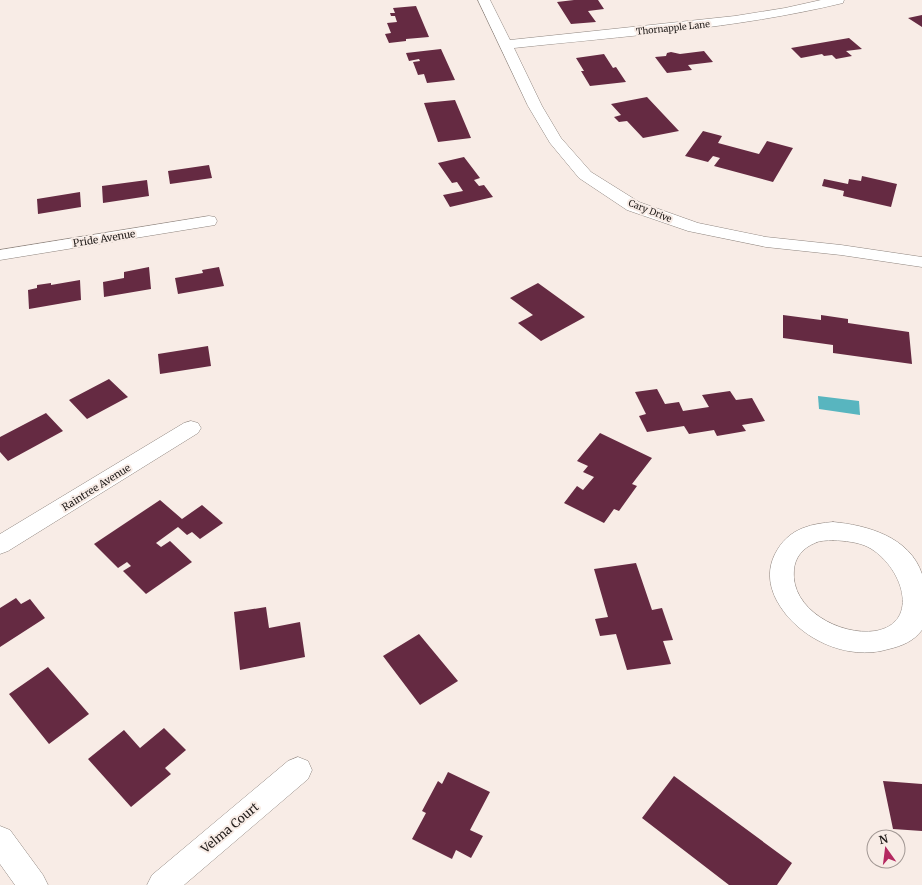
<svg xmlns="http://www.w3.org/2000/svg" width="922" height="885" viewBox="0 0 922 885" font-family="Merriweather,serif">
<rect width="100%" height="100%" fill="#f8ece6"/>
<path fill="#58b5bf" d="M818,396L859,401L860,415L819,409Z"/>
<path fill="#652a42" d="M574,0H598L604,9L588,11L596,22L571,24L557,2Z
M416,6L429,37L406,39V41L389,43L385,34L391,33L387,23L397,22L395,16H391L390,13H395L393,8Z
M922,15V27L908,18Z
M849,38L862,49L846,51L852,56L836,59L832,55L824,56L822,54L801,58L791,48Z
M441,49L455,80L427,83L424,74L418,75L413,62L420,61L419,59L409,61L406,53Z
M704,51L713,62L688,65L692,70L667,73L655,57L666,56L667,53L671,52L680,54Z
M604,54L613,68L616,67L626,82L590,86L581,71H584L576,58Z
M647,97L679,131L643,138L627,121L619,122L614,117L621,115L611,104Z
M455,100L471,138L438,142L424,103Z
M703,131L722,136L718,143L759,154L767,141L793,148L773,182L714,166L720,158L713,156L708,162L685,156Z
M464,157L480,178L474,180L479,186L484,185L493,197L450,207L443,195L463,191L457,182L452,183L438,163Z
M209,165L212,178L170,184L168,171Z
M862,176L897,184L891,207L843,196L844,191L822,186L824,179L848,184L849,179L861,181Z
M147,180L149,196L103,203L102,186Z
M80,192L81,207L38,214L37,199Z
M149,267L151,289L104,297L103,282L124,278V272Z
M219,267L224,286L178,294L175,278L203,273L202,270Z
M80,280L81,300L29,309L28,290L37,288V285L51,283V285Z
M538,283L585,317L541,341L518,323L533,315L510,298Z
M783,315L821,320V315L848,319V323L909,332L912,364L833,353V345L783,338Z
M208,346L211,366L160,374L158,354Z
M109,379L128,397L87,419L69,400Z
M657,389L665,404L679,402L683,411L709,407L702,395L730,391L736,400L752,398L765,421L742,425L746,431L717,436L714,430L689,434L684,426L647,432L639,416L646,414L635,392Z
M46,413L63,431L8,461L0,452V437Z
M600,433L652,458L632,484L637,486L619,511L614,509L604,523L564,503L577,486L583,490L594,477L583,472L588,466L577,461Z
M160,500L182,519L202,505L223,523L200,539L192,532L187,535L178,527L156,543L161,547L170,541L192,562L146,594L123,571L131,566L127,562L118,568L94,544Z
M636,563L652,610L662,608L673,640L663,641L671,664L627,670L616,634L600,636L595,619L608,617L594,569Z
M16,598L21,604L30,599L45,618L0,647V608Z
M266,607L269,628L300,622L305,657L240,670L234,612Z
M419,634L458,681L420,705L383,656Z
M48,667L89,714L49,744L9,694Z
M164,728L186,750L165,768L171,774L131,807L88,759L124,730L140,748Z
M448,772L490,792L470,830L483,836L471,858L456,850L452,859L412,839L426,813L422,811L438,781L442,784Z
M674,776L792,863L777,885H729L642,818Z
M883,781L922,784V831L893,829Z"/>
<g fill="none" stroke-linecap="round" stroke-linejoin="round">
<defs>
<path id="minor" d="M478,0H490L510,40L735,16L785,8L821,0H844L843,3C735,29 624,36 514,48L542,106L561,138L591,172L639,202L698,223L766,237L841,245L922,257V267L841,255L766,247L688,231L627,210L579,178L550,143L528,106Z
M209,216L215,217L217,221L215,225L0,260V250Z
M191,421L198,423L201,428L198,433L8,551L0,554V534L184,423Z
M833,522C867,525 910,537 922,574C922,583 922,618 922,630C914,641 902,646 889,649C847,662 797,638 777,601C769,586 767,570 775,554C781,542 790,533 803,528C813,524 823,523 833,522ZM833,540C845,541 858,542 868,547C902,565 922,623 875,631C840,636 790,609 794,570C795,557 803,548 815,543C820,540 827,541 833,540Z
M298,757L308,761L312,770L308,779L184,885H147L152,875L288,761Z
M0,826L10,830L43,875L48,885H15L0,864Z"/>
</defs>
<use href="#minor" stroke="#8f857f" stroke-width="1"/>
<use href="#minor" fill="#fff" fill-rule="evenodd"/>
</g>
<g text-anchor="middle" stroke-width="4" stroke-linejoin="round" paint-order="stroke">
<g font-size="9" fill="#201b19" stroke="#f8ece6">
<text transform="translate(673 28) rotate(-6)" y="3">Thornapple Lane</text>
<text transform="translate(650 211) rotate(22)" y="3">Cary Drive</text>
</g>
<g font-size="10" fill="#201b19" stroke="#f8ece6">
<text transform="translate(104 238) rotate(-9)" y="4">Pride Avenue</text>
<text transform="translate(96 487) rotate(-32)" y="4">Raintree Avenue</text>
</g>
<g font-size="12" fill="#201b19" stroke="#f8ece6">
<text transform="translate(230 828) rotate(-40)" y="4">Velma Court</text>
</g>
</g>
<g transform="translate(886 849) rotate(346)"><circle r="19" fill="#f8ece6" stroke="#a29894"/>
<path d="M0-3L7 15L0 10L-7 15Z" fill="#b42860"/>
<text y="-6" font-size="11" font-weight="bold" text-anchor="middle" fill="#201b19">N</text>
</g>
</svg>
